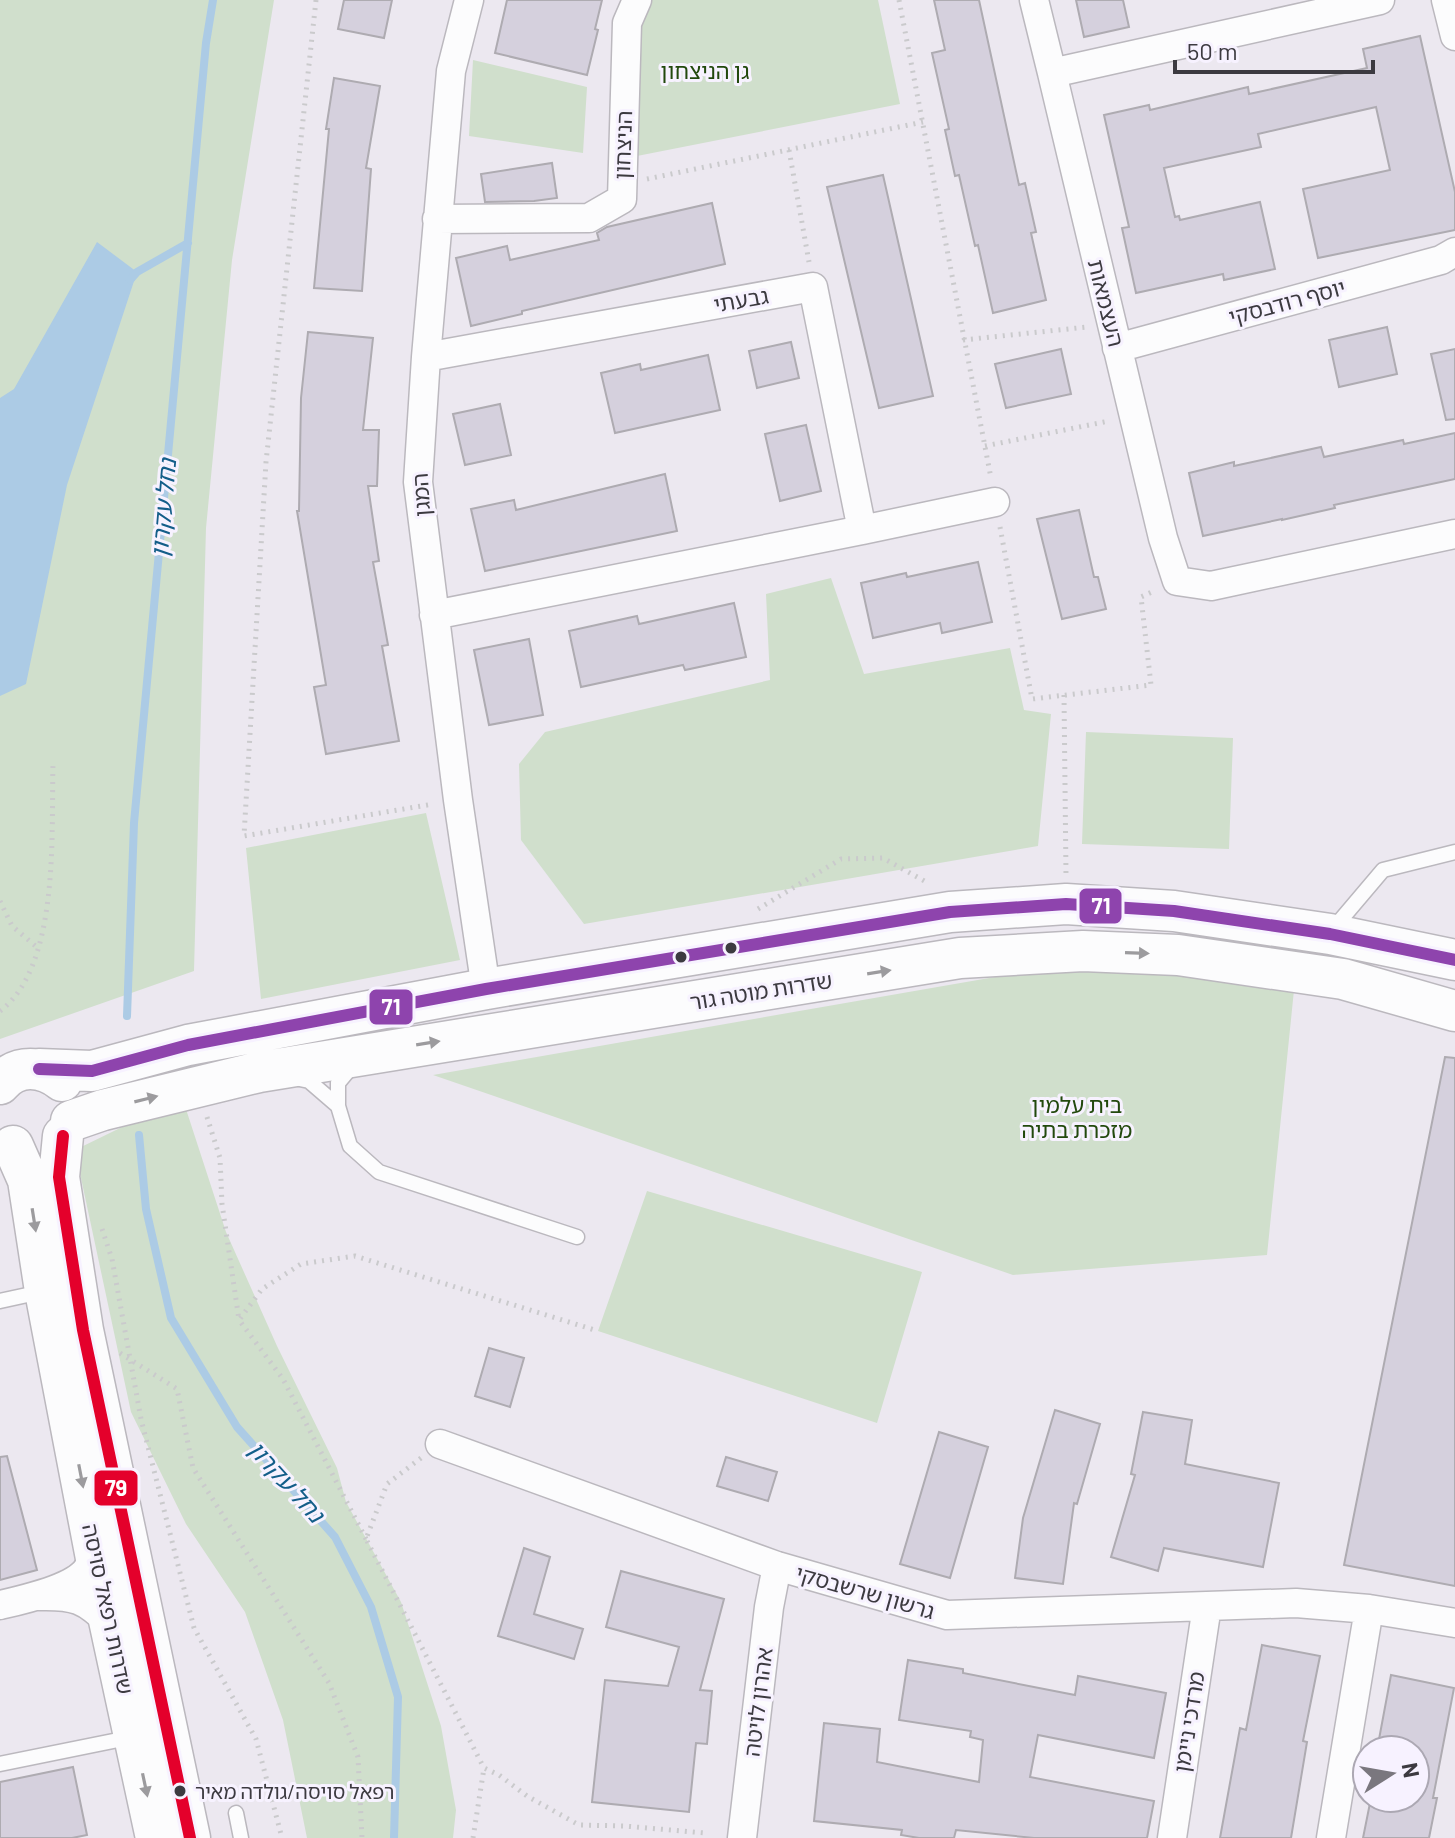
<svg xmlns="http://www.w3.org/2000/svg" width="1455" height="1838" viewBox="0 0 1455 1838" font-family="Barlow,'Noto Sans Hebrew',sans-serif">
<rect width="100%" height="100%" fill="#ece8f0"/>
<path fill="#d0dfcc" d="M0,0H274L232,260L206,528L194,971L0,1039Z
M645,0H878L900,104L637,156L633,30Z
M473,60L587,87L583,153L469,136Z
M831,578L864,674L1010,648L1024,710L1051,714L1038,846L584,924L521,840L519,764L545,732L770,680L766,594Z
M1086,732L1233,738L1229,849L1082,844Z
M426,813L460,960L261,999L246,848Z
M1075,963L1294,990L1267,1255L1013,1275L433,1075Z
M184,1103L226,1232L277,1346L337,1468L346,1502L401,1602L441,1726L456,1810L453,1838H307L283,1720L245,1612L186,1524L131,1412L75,1150L157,1110Z
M647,1191L922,1272L877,1423L598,1331Z"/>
<path fill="#accbe5" d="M97,242L137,272L67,485L26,684L0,696V398L14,389Z"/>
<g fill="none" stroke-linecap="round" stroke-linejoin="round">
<path stroke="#accbe5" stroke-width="8" d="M130,280L137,272L188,243
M127,1016L134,823L206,43L213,0
M139,1135L146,1209L171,1318L237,1427L335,1537L371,1607L398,1697L394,1838"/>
</g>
<path fill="#d5d0dd" stroke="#aeabb1" stroke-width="2" d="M344,0H392L384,38L338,29Z
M507,0H602L595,29L598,30L587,75L495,53Z
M934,0H979L1019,185L1025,183L1036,232L1031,233L1046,300L993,313L978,245L975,246L959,175L955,176L945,130L949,129L932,53L945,50Z
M1076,0H1123L1129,27L1084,37Z
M1420,36L1455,192V230L1318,258L1303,189L1390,170L1376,107L1258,134L1261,147L1164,168L1175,217L1179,216L1180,220L1260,202L1275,269L1224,280L1223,274L1136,293L1122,228L1129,227L1104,115L1149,105L1150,110L1248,87L1249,94L1367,68L1363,49Z
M334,78L380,86L366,168L371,169L362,291L314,288L329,129H326Z
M552,163L557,198L534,201L485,202L481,174Z
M883,175L933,396L879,408L827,187Z
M712,203L725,264L522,311V314L471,326L456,258L507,246L510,260L599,240L597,233L607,227Z
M1387,327L1397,374L1339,387L1329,340Z
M308,332L373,338L363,430H379L377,486H368L379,561L373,562L388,645L382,646L399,741L326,754L314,687L326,685L297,511H299L301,398Z
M791,342L799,378L757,388L749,351Z
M1061,349L1071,394L1006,408L995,364Z
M1455,349V419L1446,420L1431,354Z
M708,355L720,410L615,433L601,373L640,364L641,370Z
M500,404L511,455L465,465L453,414Z
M806,425L821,491L780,501L765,434Z
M1455,433V479L1334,505L1335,508L1282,520V519L1203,536L1189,473L1234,462V466L1321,447L1324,457L1403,440L1404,444Z
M665,474L677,531L485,571L471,509L514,500L516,510Z
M1079,510L1094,577H1098L1106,609L1062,619L1037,519Z
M978,562L992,622L942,633L940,623L873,638L861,583L906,573L907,577Z
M734,603L746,657L685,670L683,665L581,687L569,631L637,616L639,624Z
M529,639L543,715L489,725L474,650Z
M1445,1057L1455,1058V1586L1344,1565Z
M489,1348L524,1358L510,1407L475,1396Z
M1055,1410L1100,1424L1077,1504L1074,1503L1063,1584L1015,1578L1023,1518Z
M1143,1412L1192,1420L1185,1464L1279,1483L1263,1567L1164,1548L1158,1571L1111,1557L1135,1475L1131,1474Z
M939,1432L988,1447L950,1578L900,1564Z
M7,1456L37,1570L0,1580V1457Z
M726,1457L777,1472L768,1501L717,1486Z
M524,1548L550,1557L534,1614L583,1629L574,1659L498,1636Z
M621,1571L724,1599L700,1690L712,1691L707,1744L696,1743L689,1812L592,1802L605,1680L668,1686L679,1647L606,1627Z
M1262,1645L1320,1656L1303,1741L1307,1742L1291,1838H1220L1240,1728L1246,1730Z
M908,1660L963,1669V1673L1075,1695L1078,1676L1166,1693L1154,1758L1038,1735L1030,1777L1154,1801L1147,1838H1034L956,1830L954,1838H919L901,1835L902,1830L814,1821L824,1723L880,1729L877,1762L979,1782L983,1740L970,1737L971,1731L899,1720Z
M1391,1675L1454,1688L1433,1798H1437L1429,1838H1363L1371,1798H1415V1750H1377Z
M73,1767L87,1835L72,1838H0V1782Z"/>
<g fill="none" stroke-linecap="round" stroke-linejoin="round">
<defs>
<path id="lane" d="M1333,929L1383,870L1455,852
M353,1065L338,1083V1106L350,1146L379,1172L577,1237
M295,1078L309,1081L338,1106
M0,1301L41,1292
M0,1764L133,1737
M236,1813L241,1838"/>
<path id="street" d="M469,0L451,71L426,357L418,482L458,800L486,989
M1034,0L1052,73
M1380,0L1052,73L1163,538L1177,581L1211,586L1455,534
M1446,0L1455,36
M437,219L589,218L622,199L627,23L637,0
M1117,348L1441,260L1455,252
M426,357L813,287L862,530L434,615
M862,530L995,502
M440,1444L777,1566L947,1615L1296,1603L1369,1609L1455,1623
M39,1596C74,1595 86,1599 110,1624
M0,1605C22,1600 81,1587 90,1564C93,1559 93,1551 94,1545
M742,1838L769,1607L777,1566
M1172,1838L1207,1606
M1331,1838L1369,1609"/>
<path id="secondary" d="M39,1069L92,1071L188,1045L486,989L950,912L1066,904L1174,911L1330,934L1455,960
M0,1084C17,1063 43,1066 62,1081
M71,1121L103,1110L259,1072L960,958L1083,951L1178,955L1343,979L1455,1011
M63,1136L59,1177L83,1330L190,1838
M13,1146L28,1180L45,1291L99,1574L156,1838"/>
</defs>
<use href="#lane" stroke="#bbb8be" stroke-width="17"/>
<use href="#street" stroke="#bbb8be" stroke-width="31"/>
<use href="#secondary" stroke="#bbb8be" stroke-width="43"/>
<path stroke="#cacacc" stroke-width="5" stroke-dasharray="2 6" stroke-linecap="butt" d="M316,0L266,462L244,836L433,804
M899,0L991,478
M789,150L809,262
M647,179L923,122
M963,340L1087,327
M985,446L1109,421
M1000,527L1032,699L1151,685L1141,597L1154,591
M1064,695L1066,875
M0,901L12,926L39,949
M758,909L841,859L883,858L928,883
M0,1011C60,966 51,834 53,765
M207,1117L220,1158L222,1204L239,1320
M102,1229L112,1259L141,1419L194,1628L256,1739L282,1838
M120,1353L177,1389L193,1468L329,1683L358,1757L362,1838
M421,1458L387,1484L366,1539L484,1768
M366,1539L283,1379L239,1320L262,1289L301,1264L355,1256L598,1331
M473,1838L484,1768L499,1775L527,1796L579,1825L624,1826L705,1833"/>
<use href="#lane" stroke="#fcfcfd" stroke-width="14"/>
<use href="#street" stroke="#fcfcfd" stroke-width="28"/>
<use href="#secondary" stroke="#fcfcfd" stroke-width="40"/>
<defs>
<path id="bus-1" d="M39,1069L92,1071L188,1045L486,989L950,912L1066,904L1174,911L1330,934L1455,960"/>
<path id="bus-2" d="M63,1136L59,1177L83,1330L190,1838"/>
</defs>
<use href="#bus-1" stroke="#f7f2ff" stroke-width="18"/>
<use href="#bus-2" stroke="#f7f2ff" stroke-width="18"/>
<use href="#bus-1" stroke="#8e44ad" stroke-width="12"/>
<use href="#bus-2" stroke="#e4002b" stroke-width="12"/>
</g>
<defs><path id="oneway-solid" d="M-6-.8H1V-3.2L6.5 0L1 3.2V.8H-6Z" transform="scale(2)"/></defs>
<g fill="#9c9b9e">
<use href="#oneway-solid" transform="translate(1137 953) rotate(2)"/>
<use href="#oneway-solid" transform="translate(879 972) rotate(-9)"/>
<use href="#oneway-solid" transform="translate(428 1043) rotate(-9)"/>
<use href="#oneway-solid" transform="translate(146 1099) rotate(-14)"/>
<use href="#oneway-solid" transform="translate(34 1220) rotate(81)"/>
<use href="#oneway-solid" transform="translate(81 1476) rotate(79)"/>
<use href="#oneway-solid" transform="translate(145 1785) rotate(78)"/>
</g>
<g fill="#3c3a40" stroke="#f7f2ff" stroke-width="3">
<circle cx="731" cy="948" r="7"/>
<circle cx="681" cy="957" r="7"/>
<circle cx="180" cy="1791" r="7"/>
</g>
<g text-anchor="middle" stroke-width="6" stroke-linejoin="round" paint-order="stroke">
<g font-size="20" fill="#3c3a40" stroke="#f7f2ff" text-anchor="start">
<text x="195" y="1799">רפאל סויסה/גולדה מאיר</text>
</g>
<g font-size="22" fill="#22490d" stroke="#f7f2ff">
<text x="705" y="79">גן הניצחון</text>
<text x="1077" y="1113">בית עלמין<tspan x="1077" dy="25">מזכרת בתיה</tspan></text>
</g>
<g font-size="22" fill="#3c3a40" stroke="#f7f2ff">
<text transform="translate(623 145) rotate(-88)" y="8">הניצחון</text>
<text transform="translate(741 300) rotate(-10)" y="8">גבעתי</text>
<text transform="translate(1287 302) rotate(-15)" y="8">יוסף רודבסקי</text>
<text transform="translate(1106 303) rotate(76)" y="8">העצמאות</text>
<text transform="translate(421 495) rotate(-94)" y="8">המגן</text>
<text transform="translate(761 991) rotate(-9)" y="8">שדרות מוטה גור</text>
<text transform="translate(865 1592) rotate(16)" y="8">גרשון שרשבסקי</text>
<text transform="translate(108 1609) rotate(78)" y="8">שדרות רפאל סויסה</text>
<text transform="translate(758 1702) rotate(-83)" y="8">אהרון לויטה</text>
<text transform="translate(1189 1722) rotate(-81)" y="8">מרדכי ניימן</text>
</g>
<g font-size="24" font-style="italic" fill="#135e89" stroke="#f7f2ff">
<text transform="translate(164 508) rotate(-85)" y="8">נחל עקרון</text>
<text transform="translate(286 1482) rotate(48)" y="8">נחל עקרון</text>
</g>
</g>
<g stroke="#f7f2ff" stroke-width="3">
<rect x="1078" y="887" width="45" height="38" rx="8" fill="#8e44ad"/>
<rect x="368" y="988" width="46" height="38" rx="8" fill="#8e44ad"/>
<rect x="93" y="1469" width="46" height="38" rx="8" fill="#e4002b"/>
</g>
<g font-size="22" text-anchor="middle" font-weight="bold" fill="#fff">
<text x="1101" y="914">71</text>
<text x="391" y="1015">71</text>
<text x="116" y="1496">79</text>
</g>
<g transform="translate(1391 1774) rotate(79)"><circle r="38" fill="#f7f2ff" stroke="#aca8b3" stroke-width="2"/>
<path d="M0-6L14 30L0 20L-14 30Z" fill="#7a777e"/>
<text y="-12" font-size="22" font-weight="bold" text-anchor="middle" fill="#3c3a40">N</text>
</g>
<path d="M1175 60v12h198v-12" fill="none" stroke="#3c3a40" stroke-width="4"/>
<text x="1187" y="60" font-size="24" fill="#3c3a40" stroke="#f7f2ff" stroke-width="6" paint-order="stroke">50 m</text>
</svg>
